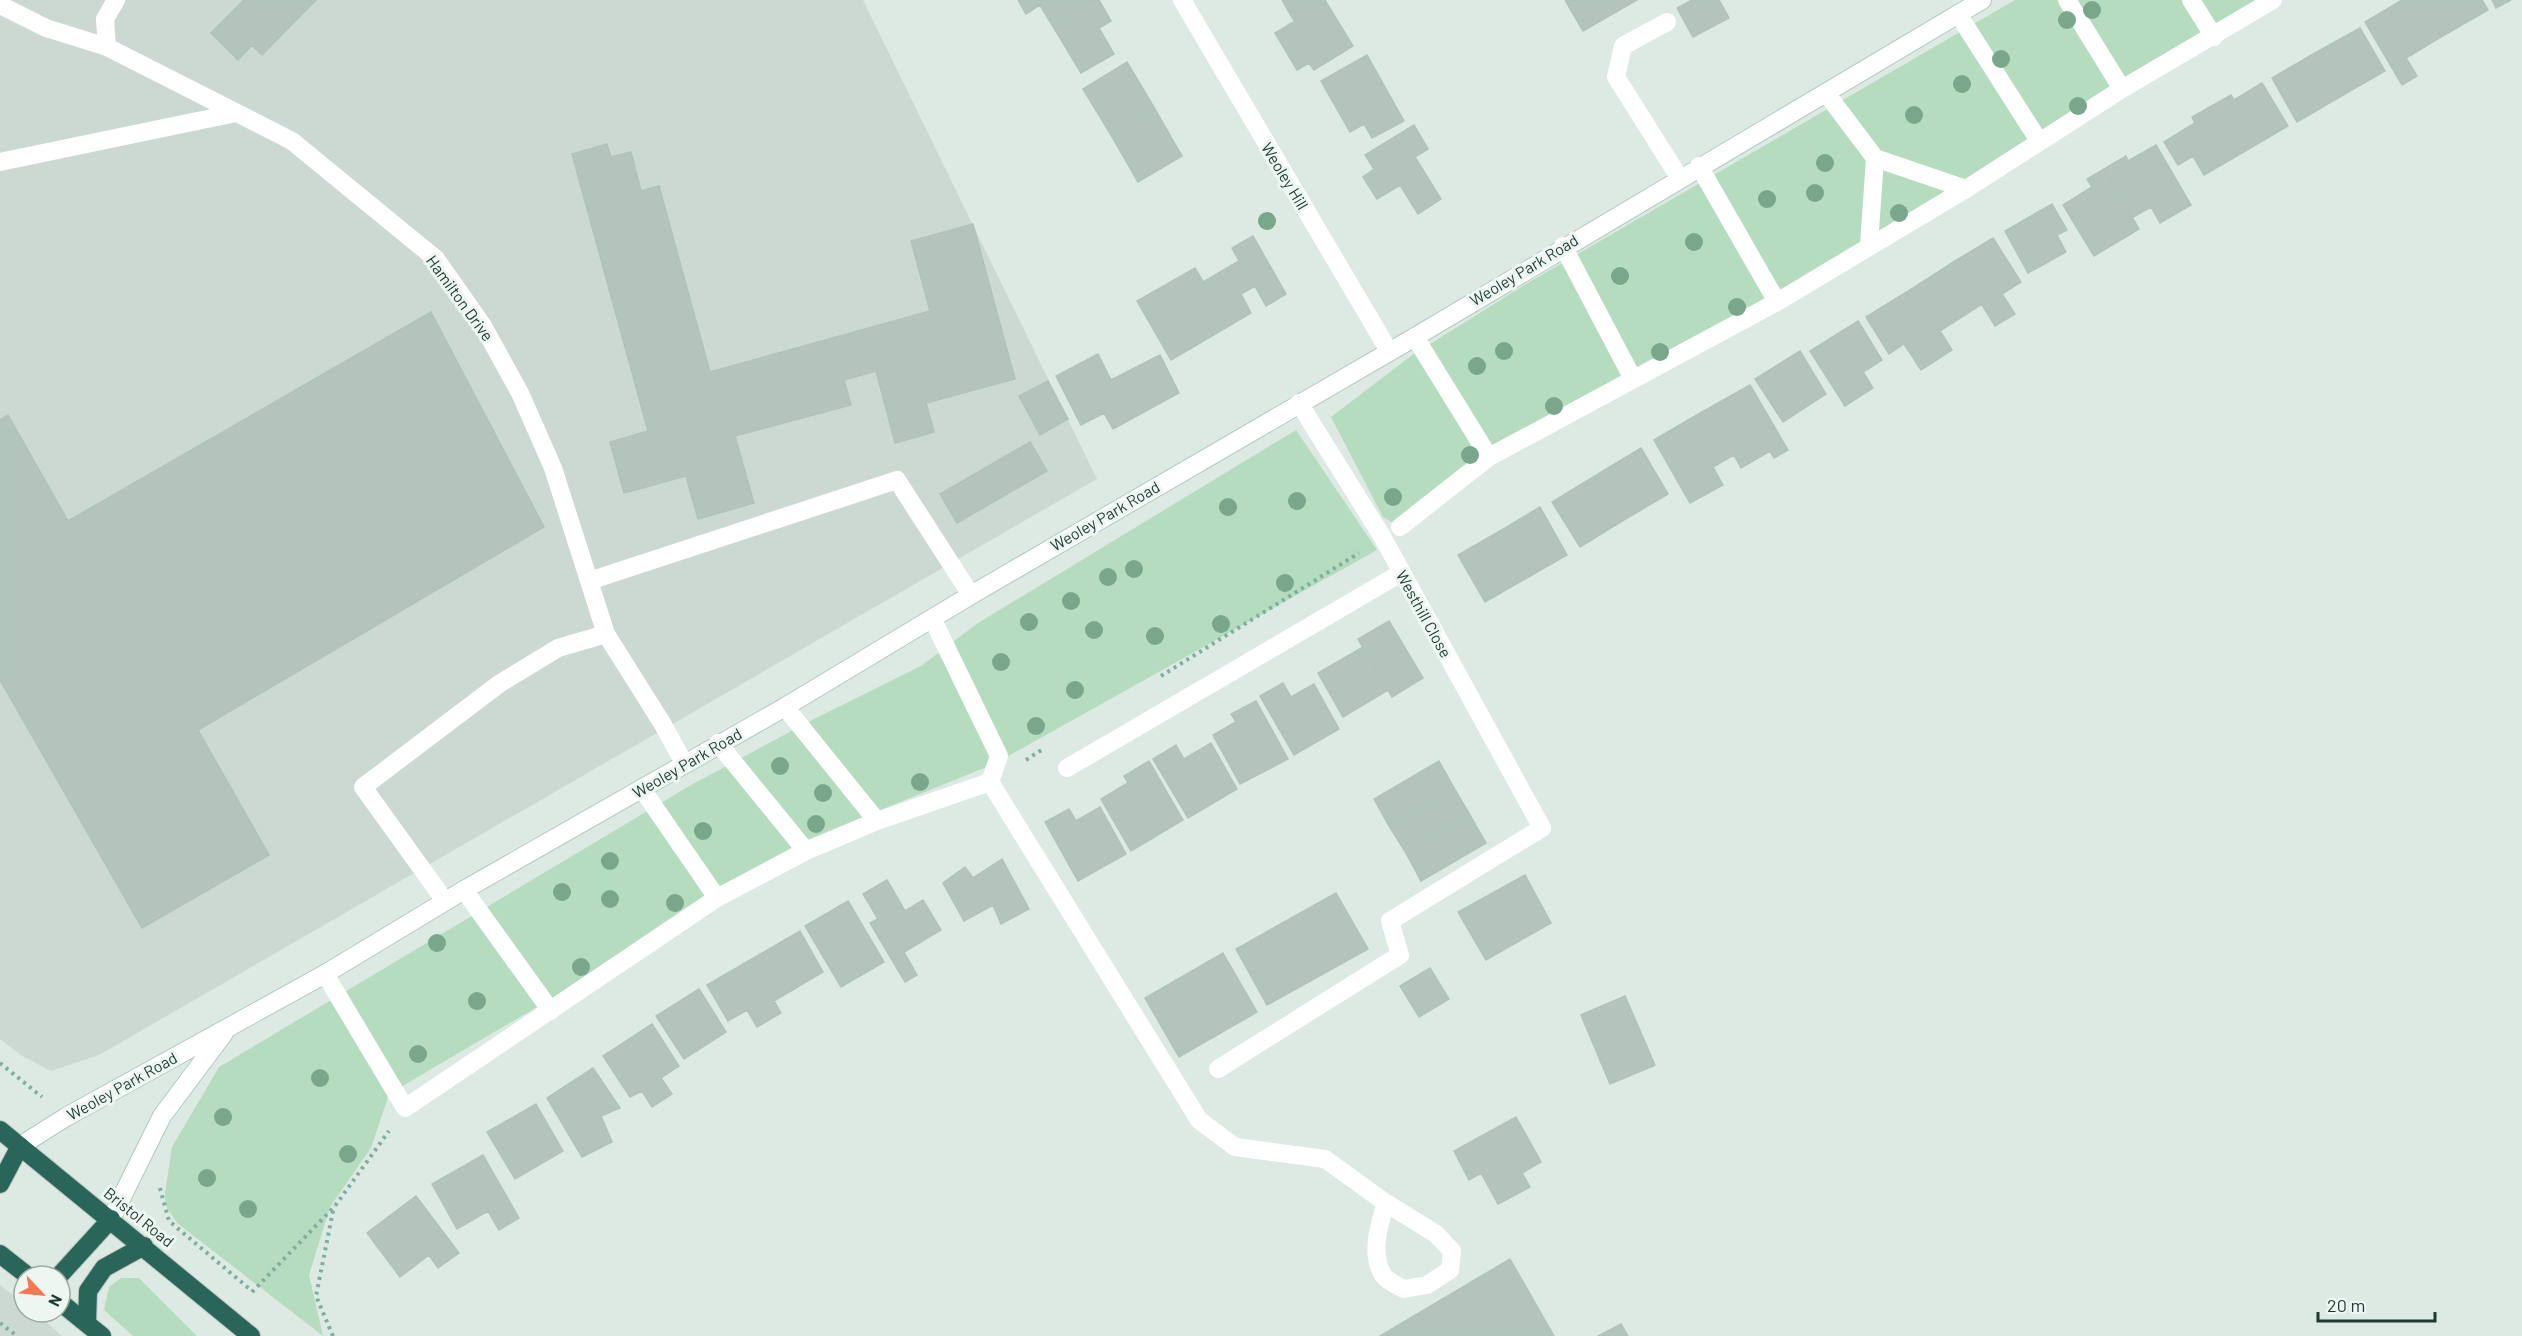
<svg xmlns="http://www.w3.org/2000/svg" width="2522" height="1336" viewBox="0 0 2522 1336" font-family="Barlow,sans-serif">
<rect width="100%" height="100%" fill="#ddeae4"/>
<path fill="#ccd9d3" d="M0,0H863L1097,479L99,1055L51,1071L22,1056L0,1039Z
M0,1285L24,1304V1312H35L62,1336H0Z"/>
<path fill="#b5dcbf" d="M2015,0H2267L2006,169L1637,373L1395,524L1383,517L1331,417L1411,356L1526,284Z
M1296,430L1377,550L994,764L804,841L713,890L554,997L389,1094L371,1148L330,1207L309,1275L323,1336L177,1223L166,1206L165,1193L172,1147L219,1067L691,785L812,720L921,666L978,623Z
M121,1278H139L197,1336H133L104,1310L109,1287Z"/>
<path fill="#b3c4bd" stroke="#b0c3bb" stroke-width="1.5" d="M244,0H316L262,55L252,45L238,60L211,33Z
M1018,0H1095L1052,25L1040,5L1026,14Z
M1095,0H1099L1111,21L1099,28L1114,54L1081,73L1052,25Z
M1282,0H1325L1326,2L1294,21Z
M1565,0H1637L1583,31Z
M1692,0H1719L1729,18L1693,37L1677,8Z
M2402,0H2419L2441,37L2406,58L2417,76L2402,85L2365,22Z
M2419,0H2482L2488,10L2441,37Z
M2492,0H2511L2496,8Z
M1326,2L1353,46L1314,70L1309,63L1297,70L1275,33Z
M2360,28L2385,71L2338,98L2313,54Z
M2313,54L2338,98L2297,122L2272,78Z
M1367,55L1404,121L1372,138L1364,124L1350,132L1321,81Z
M1127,62L1155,109L1111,135L1083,89Z
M2262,83L2288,126L2237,156L2208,108L2231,95L2234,100Z
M2208,108L2237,156L2204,175L2193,156L2178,165L2164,142L2195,123L2192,117Z
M1155,109L1182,156L1138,182L1111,135Z
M1414,125L1428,149L1415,157L1441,199L1418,214L1400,185L1377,199L1363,177L1374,169L1365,155Z
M607,144L611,157L631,152L641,191L659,186L710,372L930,311L911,241L973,224L1015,379L926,403L934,432L895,443L876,371L844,380L851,405L735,436L754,503L698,519L686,476L624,493L610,442L648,431L572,154Z
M2156,145L2191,205L2160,223L2151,207L2133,217L2104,169L2126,156L2128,161Z
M2104,169L2139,229L2094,256L2063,205L2092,187L2087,179Z
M2052,204L2067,230L2057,235L2066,252L2028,273L2005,231Z
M1253,236L1286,294L1266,306L1255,286L1241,294L1251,313L1229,326L1203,282L1239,261L1232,248Z
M1993,238L2021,282L2002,294L2015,314L1995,326L1955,261Z
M1955,261L1982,304L1940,331L1913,288Z
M1195,268L1229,326L1171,360L1137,301Z
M1913,288L1952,350L1921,370L1904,344L1889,354L1866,317Z
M431,312L544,527L198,730L269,855L142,928L0,680V420L8,415L68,521Z
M1858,321L1882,360L1863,372L1873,388L1845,406L1810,351Z
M1800,351L1826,394L1783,422L1755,379Z
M1098,354L1111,380L1160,355L1179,393L1113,429L1104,413L1081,425L1056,376Z
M1048,381L1068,419L1040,435L1019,396Z
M1750,385L1788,450L1774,458L1770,451L1741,468L1734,455L1727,459L1700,413Z
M1700,413L1727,459L1713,467L1723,485L1690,503L1654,440Z
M1030,442L1047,471L957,523L940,494Z
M1641,448L1668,494L1624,520L1598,474Z
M1598,474L1624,520L1580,547L1552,502Z
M1540,507L1567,555L1532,575L1505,528Z
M1505,528L1532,575L1485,602L1458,555Z
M1389,621L1423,678L1392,697L1358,639Z
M1363,647L1388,690L1343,717L1318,673Z
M1283,683L1291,697L1314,684L1339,729L1294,755L1260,696Z
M1256,701L1288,759L1240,784L1213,735L1236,722L1231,714Z
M1211,743L1237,789L1188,818L1153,759L1176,745L1184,759Z
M1149,761L1183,820L1131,851L1101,799L1128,783L1124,776Z
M1439,761L1454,788L1389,826L1374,799Z
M1454,788L1470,815L1406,853L1389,826Z
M1100,807L1126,854L1078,881L1045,822L1069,809L1076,821Z
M1470,815L1486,843L1421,881L1406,853Z
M1002,859L1029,909L1001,924L993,905L964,921L943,883L965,867L973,878Z
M1525,875L1551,923L1486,960L1458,912Z
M887,880L905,911L923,900L941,930L904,952L917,975L905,982L870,923L878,919L863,894Z
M1336,893L1368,949L1267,1005L1236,949Z
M848,901L884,962L841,987L805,926Z
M800,931L823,972L774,1001L750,960Z
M1223,953L1257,1012L1179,1057L1145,998Z
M750,960L781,1013L757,1027L747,1010L728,1021L707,985Z
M1430,968L1449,999L1419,1017L1400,986Z
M699,989L726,1032L684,1059L656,1016Z
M1625,996L1655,1065L1610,1084L1581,1015Z
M652,1024L679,1066L661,1078L672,1094L652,1107L642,1091L630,1097L603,1056Z
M593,1068L620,1108L601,1116L612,1142L582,1157L547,1098Z
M536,1104L563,1151L515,1179L487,1132Z
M1516,1117L1541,1162L1522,1173L1530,1187L1498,1204L1481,1173L1469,1180L1454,1151Z
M483,1155L519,1218L499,1230L488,1211L457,1229L432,1184Z
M416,1196L459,1253L438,1268L429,1255L400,1277L367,1233Z
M1510,1259L1554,1336H1380Z
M1621,1324L1628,1336H1598Z"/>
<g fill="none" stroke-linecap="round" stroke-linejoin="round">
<defs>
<path id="secondary" d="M20,1146L66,1117L325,974L464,890L785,707L971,595L1415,337L1982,0
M111,1219L162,1116L224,1033"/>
<path id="highway" d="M0,1130L251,1336
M0,1184L20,1146
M0,1254L28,1276
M59,1276L111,1219
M60,1302L102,1336
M87,1324L88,1291L104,1268L144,1246"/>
</defs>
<use href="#secondary" stroke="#b1c9c0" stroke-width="20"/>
<use href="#highway" stroke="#bcc4c2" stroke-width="20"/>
<path stroke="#7dae9e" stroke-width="4" stroke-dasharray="3 4.5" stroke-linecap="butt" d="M1161,676L1359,553
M1026,760L1043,749
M0,1063L42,1097
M160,1188L169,1221L252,1291
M252,1292L335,1206L389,1131
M0,1323L17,1336
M333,1336L316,1296L334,1206"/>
<path stroke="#fff" stroke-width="18" d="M2067,0L2122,89
M2191,0L2214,37
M0,5L46,28L107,47L292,141L436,259L483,326L520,393L553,468L606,634L662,723L684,763
M1958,14L2039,141
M1667,22L1623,46L1616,77L1679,177
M107,47L105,19L116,0
M1826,93L1875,158L1966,189
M0,162L236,113
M1699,166L1777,302
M1869,245L1875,158
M1563,246L1633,379
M1415,337L1489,457
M1400,527L1489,457L1777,302L1966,189L2122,89L2273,0
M589,581L897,480L971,595
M933,620L999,756L990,782L1199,1120L1235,1147L1325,1159L1386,1203L1436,1234L1452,1251L1450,1270L1427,1285L1404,1289C1398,1286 1387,1281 1383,1275C1370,1254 1379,1224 1386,1203
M785,707L877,821
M718,743L806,851
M1067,768L1401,573
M642,789L717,898
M464,890L551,1011
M445,901L363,787L499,684L558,648L606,634
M325,974L405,1108L717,898L806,851L877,821L990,782
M1218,1069L1400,955L1390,921L1542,828"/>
<path stroke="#fff" stroke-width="18" d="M1182,0L1389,351
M1299,403L1383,538L1542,828"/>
<use href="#secondary" stroke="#fff" stroke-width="18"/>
<use href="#highway" stroke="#2a6559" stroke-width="18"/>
</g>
<g fill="#7aa78c">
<circle cx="2092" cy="10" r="9"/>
<circle cx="2067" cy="20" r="9"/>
<circle cx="2001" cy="59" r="9"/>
<circle cx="1962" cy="84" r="9"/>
<circle cx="2078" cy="106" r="9"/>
<circle cx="1914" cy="115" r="9"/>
<circle cx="1825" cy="163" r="9"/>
<circle cx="1815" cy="193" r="9"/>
<circle cx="1767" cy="199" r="9"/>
<circle cx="1899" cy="213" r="9"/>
<circle cx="1267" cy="221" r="9"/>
<circle cx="1694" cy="242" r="9"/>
<circle cx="1620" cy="276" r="9"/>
<circle cx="1737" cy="307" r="9"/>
<circle cx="1504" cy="351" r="9"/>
<circle cx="1660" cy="352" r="9"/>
<circle cx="1477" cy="366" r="9"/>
<circle cx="1554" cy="406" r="9"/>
<circle cx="1470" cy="455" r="9"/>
<circle cx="1393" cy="497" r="9"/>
<circle cx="1297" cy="501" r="9"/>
<circle cx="1228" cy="507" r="9"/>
<circle cx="1134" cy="569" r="9"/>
<circle cx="1108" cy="577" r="9"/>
<circle cx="1285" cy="583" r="9"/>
<circle cx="1071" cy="601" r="9"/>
<circle cx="1029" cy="622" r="9"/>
<circle cx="1221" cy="624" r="9"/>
<circle cx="1094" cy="630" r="9"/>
<circle cx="1155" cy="636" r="9"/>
<circle cx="1001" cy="662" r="9"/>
<circle cx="1075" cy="690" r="9"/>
<circle cx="1036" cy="726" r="9"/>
<circle cx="780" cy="766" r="9"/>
<circle cx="920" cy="782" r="9"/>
<circle cx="823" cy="793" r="9"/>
<circle cx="816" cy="824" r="9"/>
<circle cx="703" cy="831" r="9"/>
<circle cx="610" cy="861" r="9"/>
<circle cx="562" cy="892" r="9"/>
<circle cx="610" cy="899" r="9"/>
<circle cx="675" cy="903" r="9"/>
<circle cx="437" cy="943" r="9"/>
<circle cx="581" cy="967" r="9"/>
<circle cx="477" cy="1001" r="9"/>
<circle cx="418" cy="1054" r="9"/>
<circle cx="320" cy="1078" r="9"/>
<circle cx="223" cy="1117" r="9"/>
<circle cx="348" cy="1154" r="9"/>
<circle cx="207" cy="1178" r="9"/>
<circle cx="248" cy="1209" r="9"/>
</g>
<g text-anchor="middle" stroke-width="6" stroke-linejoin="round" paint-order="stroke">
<g font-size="16" fill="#1f3932" stroke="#eef6f2">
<text transform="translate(1285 176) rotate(59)" y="6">Weoley Hill</text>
<text transform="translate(1524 270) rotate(-31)" y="6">Weoley Park Road</text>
<text transform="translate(460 298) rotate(54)" y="6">Hamilton Drive</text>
<text transform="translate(1105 516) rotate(-30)" y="6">Weoley Park Road</text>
<text transform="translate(1424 614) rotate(61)" y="6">Westhill Close</text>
<text transform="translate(687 763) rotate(-30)" y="6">Weoley Park Road</text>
<text transform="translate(122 1086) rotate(-29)" y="6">Weoley Park Road</text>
<text transform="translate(139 1217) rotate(39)" y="6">Bristol Road</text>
</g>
</g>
<g transform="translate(42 1294) rotate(116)"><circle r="28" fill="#eef6f2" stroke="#9baaa5" stroke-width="1.5"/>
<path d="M0-4.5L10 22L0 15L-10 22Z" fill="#f47851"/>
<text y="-9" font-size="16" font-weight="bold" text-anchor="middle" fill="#1f3932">N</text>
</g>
<path d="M2318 1312v9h117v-9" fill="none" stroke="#1f3932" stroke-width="3"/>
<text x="2327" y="1312" font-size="18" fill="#1f3932" stroke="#eef6f2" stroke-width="4.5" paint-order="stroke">20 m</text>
</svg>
